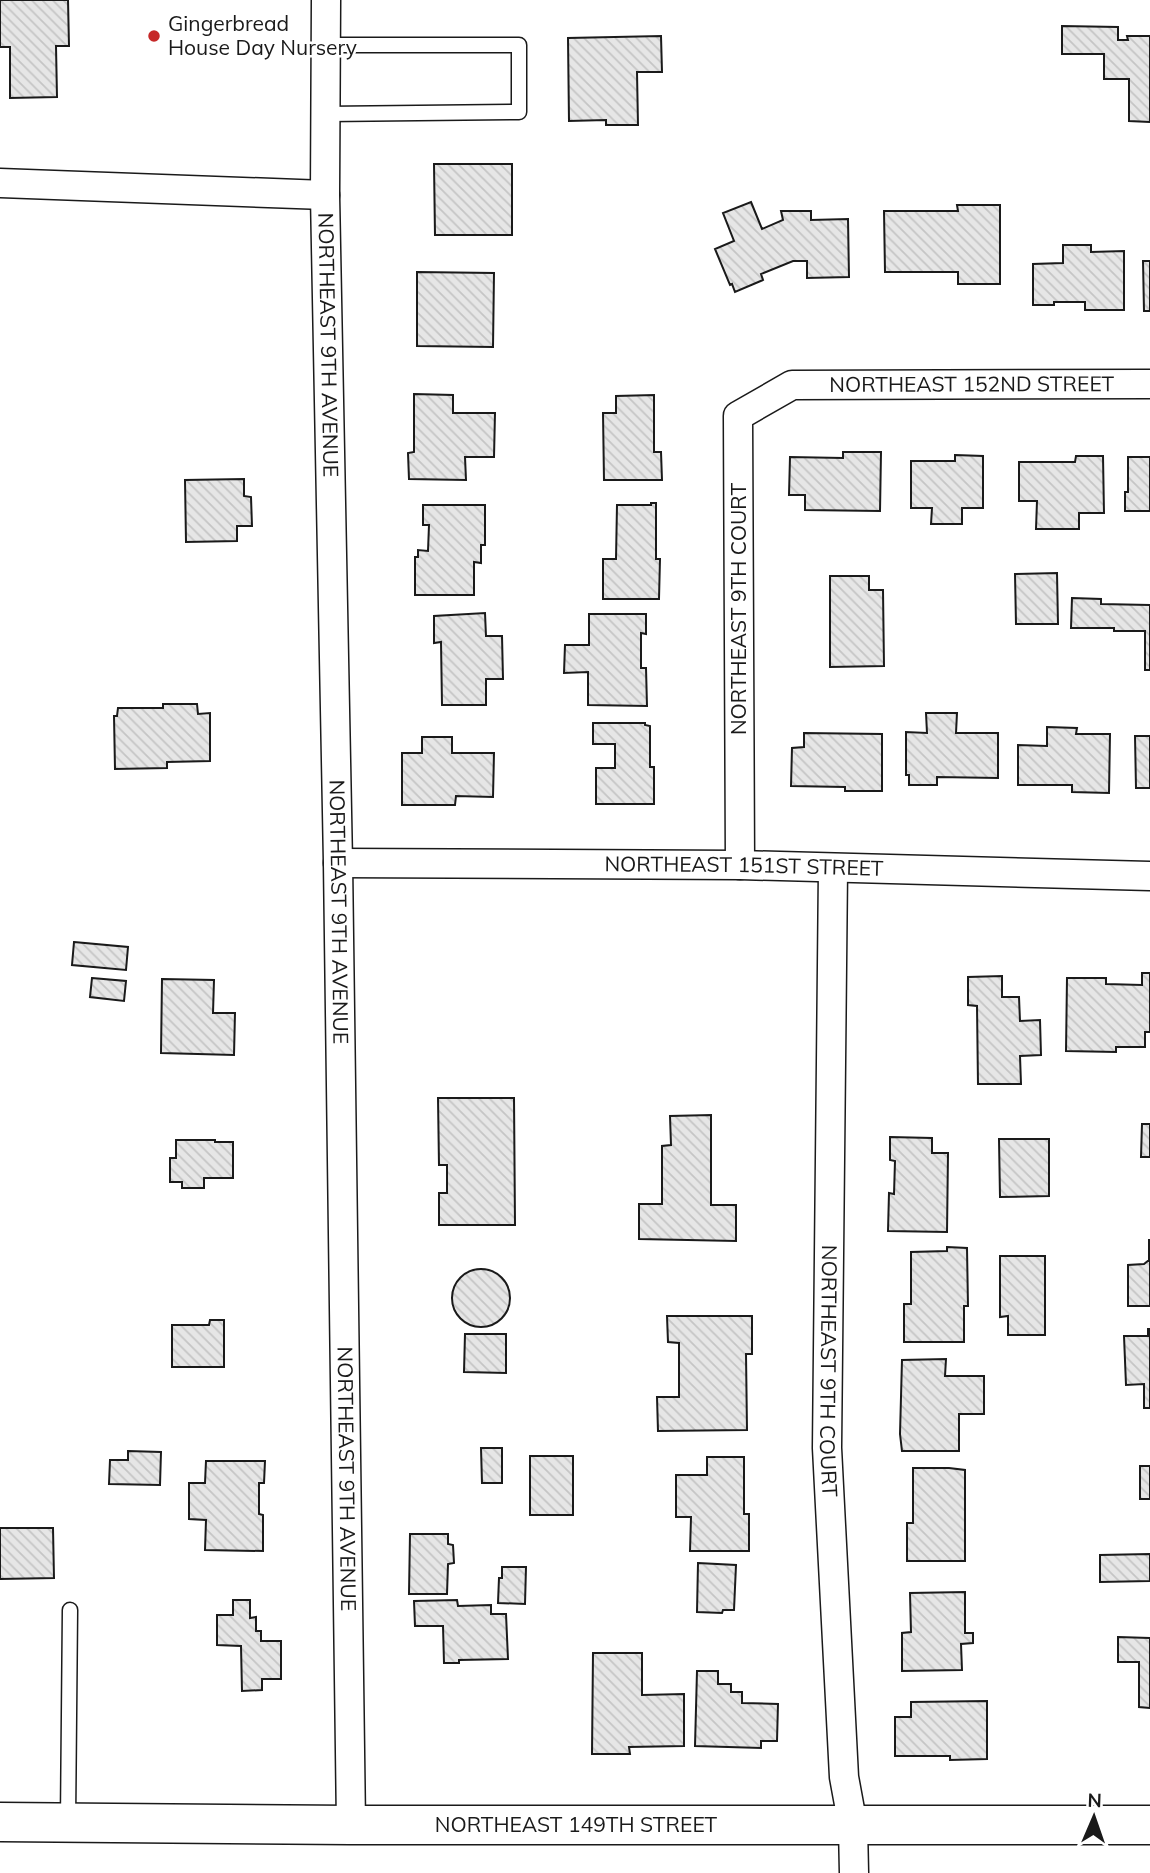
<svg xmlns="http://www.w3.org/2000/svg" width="1150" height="1873" viewBox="0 0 1150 1873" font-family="Mulish,sans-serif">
<defs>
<pattern id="building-back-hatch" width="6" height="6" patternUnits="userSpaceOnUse" patternTransform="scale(1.75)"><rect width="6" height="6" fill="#e6e6e6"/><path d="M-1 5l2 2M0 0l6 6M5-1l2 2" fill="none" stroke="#c5c5c5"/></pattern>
</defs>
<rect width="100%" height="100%" fill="#fff"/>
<path fill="url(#building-back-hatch)" stroke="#1a1a1a" stroke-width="2" d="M0,0H68L69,46H56L57,97L10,98V47H0Z
M1062,26L1118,27V40H1128L1127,36H1150V122L1129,121V79H1104V54H1062Z
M661,36L662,72H637L638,125H606V120L569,121L568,38Z
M434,164H512V235H435Z
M751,202L762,229L783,220L781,211H811V220L848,219L849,277L807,278V261H793L761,274L763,280L735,292L732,284L730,285L715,249L734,241L723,213Z
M957,205H1000V284H958V272H885L884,211H958Z
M1063,245H1091V252L1124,251V310H1085V302H1054V305H1033V264L1063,263Z
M1143,261H1150V311H1144Z
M417,272L494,273L493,347L417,346Z
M414,394L453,395V413H495L494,457H465L466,480L409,479L408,453L414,452Z
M654,395V452H661L662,480H604L603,413H616V396Z
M843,452H881L880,511L805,510V495H789L790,457L843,458Z
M955,455L983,456V508H962V524H931L932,508H911V461H955Z
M1076,456H1103L1104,513H1079V529H1036L1037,501H1019V462H1075Z
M1128,457H1150V511H1125V492H1128Z
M244,479V496L251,497L252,526H237V541L186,542L185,480Z
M651,503H656V559H660L659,599H603V559H616L617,505H651Z
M423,505H485V545H481V563L474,562V595H415V557H418V550L428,551L429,525H423Z
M1057,573L1058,624H1016L1015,574Z
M830,576H869V590H883L884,666L830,667Z
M1072,598L1101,599V604L1150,605V670H1145V631H1114V628H1071Z
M485,613L486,636H502L503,679H486V705H442L441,642L434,643V616Z
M589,614H646V634L641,633V668H646L647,706L588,705V672L564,673L565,645H589Z
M163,704H197L198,714L210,713V761L167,762V768L115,769L114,716H117L118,708H163Z
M926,713H957L956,733H998V778L937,777V785H909V775H906V732L927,733Z
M593,723H645V725L650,726V767H654V804H596V768H615V744H593Z
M1047,727L1077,728L1076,734H1110L1109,793L1072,792V785H1018V745L1047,746Z
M804,733L882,734V791H845V787L791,786L792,748L804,747Z
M1135,736H1150V788H1136Z
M422,737H452V753H494L493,797L456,796L455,805H402V753H422Z
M74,942L128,947L126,970L72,965Z
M1142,973H1150V1032H1145V1047H1116V1052L1066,1051L1067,978H1106V984L1142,985Z
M1002,976V997H1019L1020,1021L1040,1020L1041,1055L1020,1056L1021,1084H978L977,1006L968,1005V977Z
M92,978L126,981L124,1001L90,997Z
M162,979L214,980L213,1013H235L234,1055L161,1053Z
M438,1098H514L515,1225H439V1193H447V1165H439Z
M711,1115V1205H736V1241L639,1239V1204H662V1146L671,1145L670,1116Z
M1142,1124H1150V1157H1141Z
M890,1137L932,1138V1153H948L947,1232L888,1231L889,1193L894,1194L895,1161L890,1160Z
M999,1139H1049V1196L1000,1197Z
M176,1140H215V1142H233V1178H204V1188H182V1182H170V1158H176Z
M1149,1240H1150V1306H1128V1265L1144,1264L1149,1260Z
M947,1247L967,1248L968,1306H964V1342H904V1304H911V1252L947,1251Z
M1000,1256H1045V1335H1008V1316L1000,1317Z
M452 1298a29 29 0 1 1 58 0a29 29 0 1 1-58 0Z
M667,1316H752V1354H746L747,1430L658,1431L657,1397H679V1343L668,1342Z
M210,1320H224V1367H172V1325H209Z
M1148,1329H1150V1408H1144V1384L1126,1385L1124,1336H1148Z
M465,1334H506V1373L464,1372Z
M946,1359L945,1376H984V1414H959V1451H902L900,1434L902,1360Z
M481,1448H502V1483H482Z
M128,1451L161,1452L160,1485L109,1484L110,1460H128Z
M530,1456H573V1515H530Z
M707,1457H744V1514H749V1551H690L691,1517H676V1475H707Z
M206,1461H265L264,1483H259V1514L263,1515V1551L205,1550L206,1520L189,1519V1483H205Z
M1140,1466H1150V1499H1140Z
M913,1468H949L965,1470V1561H907V1523H913Z
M0,1528H53L54,1578L0,1579Z
M410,1534H448V1544L453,1545L454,1563L448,1564L447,1594H409Z
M1150,1554V1581L1100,1582V1555Z
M698,1563L736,1565L734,1610H723L722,1613L697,1612Z
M502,1567H526L525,1604L498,1603L499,1578H502Z
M965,1592V1633H973V1643L961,1644L962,1670L902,1671V1633L911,1632L910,1593Z
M233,1600H250V1618L256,1617V1631H261V1641H281V1679H262V1690L242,1691L241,1646L217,1645V1615H233Z
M457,1600L458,1606L491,1605V1614H506L508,1659L459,1660V1663H444L443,1626H415L414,1601Z
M1118,1637L1150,1638V1708L1139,1707V1662H1118Z
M593,1653H642V1695L684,1694V1746L629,1747L630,1754H592Z
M697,1671H718V1684H731V1692H742V1703L778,1704L777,1741H761V1748L695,1746Z
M987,1701V1759L950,1760V1756H895V1717H911V1702Z"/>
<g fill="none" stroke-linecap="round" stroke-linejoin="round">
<defs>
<path id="lane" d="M326,114L519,112V45H326
M68,1821L70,1610"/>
<g id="street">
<path id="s1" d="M326,0L325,195L338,863L351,1825"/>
<path d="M0,183L325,195"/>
<path id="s2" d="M338,863L740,865L1150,876"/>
<path id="s3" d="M740,865L738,416L792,385L1150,384"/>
<path id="s4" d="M833,869L827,1448L844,1777L853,1826L854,1873"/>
</g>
<g id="secondary">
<path id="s5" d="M0,1822L351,1825H1150"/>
</g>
</defs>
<use href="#lane" stroke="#1a1a1a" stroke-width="17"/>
<use href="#street" stroke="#1a1a1a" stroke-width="31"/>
<use href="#secondary" stroke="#1a1a1a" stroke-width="41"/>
<use href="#lane" stroke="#fff" stroke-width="14"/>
<use href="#street" stroke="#fff" stroke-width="28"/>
<use href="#secondary" stroke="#fff" stroke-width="38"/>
</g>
<circle fill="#c62828" stroke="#fff" stroke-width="2.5" cx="154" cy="36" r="7"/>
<g text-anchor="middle" stroke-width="5" stroke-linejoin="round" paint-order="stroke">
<g font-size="21" fill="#1a1a1a" stroke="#fff" text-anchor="start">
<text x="168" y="31">Gingerbread<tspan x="168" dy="24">House Day Nursery</tspan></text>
</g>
<g font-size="21" fill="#1a1a1a" stroke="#fff">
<text dy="7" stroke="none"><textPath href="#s1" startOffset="345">NORTHEAST 9TH AVENUE</textPath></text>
<text dy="7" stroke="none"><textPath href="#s3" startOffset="691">NORTHEAST 152ND STREET</textPath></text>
<text transform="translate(739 609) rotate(-90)" y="7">NORTHEAST 9TH COURT</text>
<text dy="7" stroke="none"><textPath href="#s2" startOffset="406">NORTHEAST 151ST STREET</textPath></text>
<text dy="7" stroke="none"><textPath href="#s1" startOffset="912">NORTHEAST 9TH AVENUE</textPath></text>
<text dy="7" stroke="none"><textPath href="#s4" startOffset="502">NORTHEAST 9TH COURT</textPath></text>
<text dy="7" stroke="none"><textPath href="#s1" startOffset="1479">NORTHEAST 9TH AVENUE</textPath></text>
<text dy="7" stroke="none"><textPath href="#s5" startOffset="576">NORTHEAST 149TH STREET</textPath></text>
</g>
</g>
<g transform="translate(1094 1817) rotate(2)" stroke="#ffffff" stroke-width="5" paint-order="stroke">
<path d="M0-5L12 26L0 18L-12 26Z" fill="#1a1a1a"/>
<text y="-10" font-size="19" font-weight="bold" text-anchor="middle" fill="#1a1a1a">N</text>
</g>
</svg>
